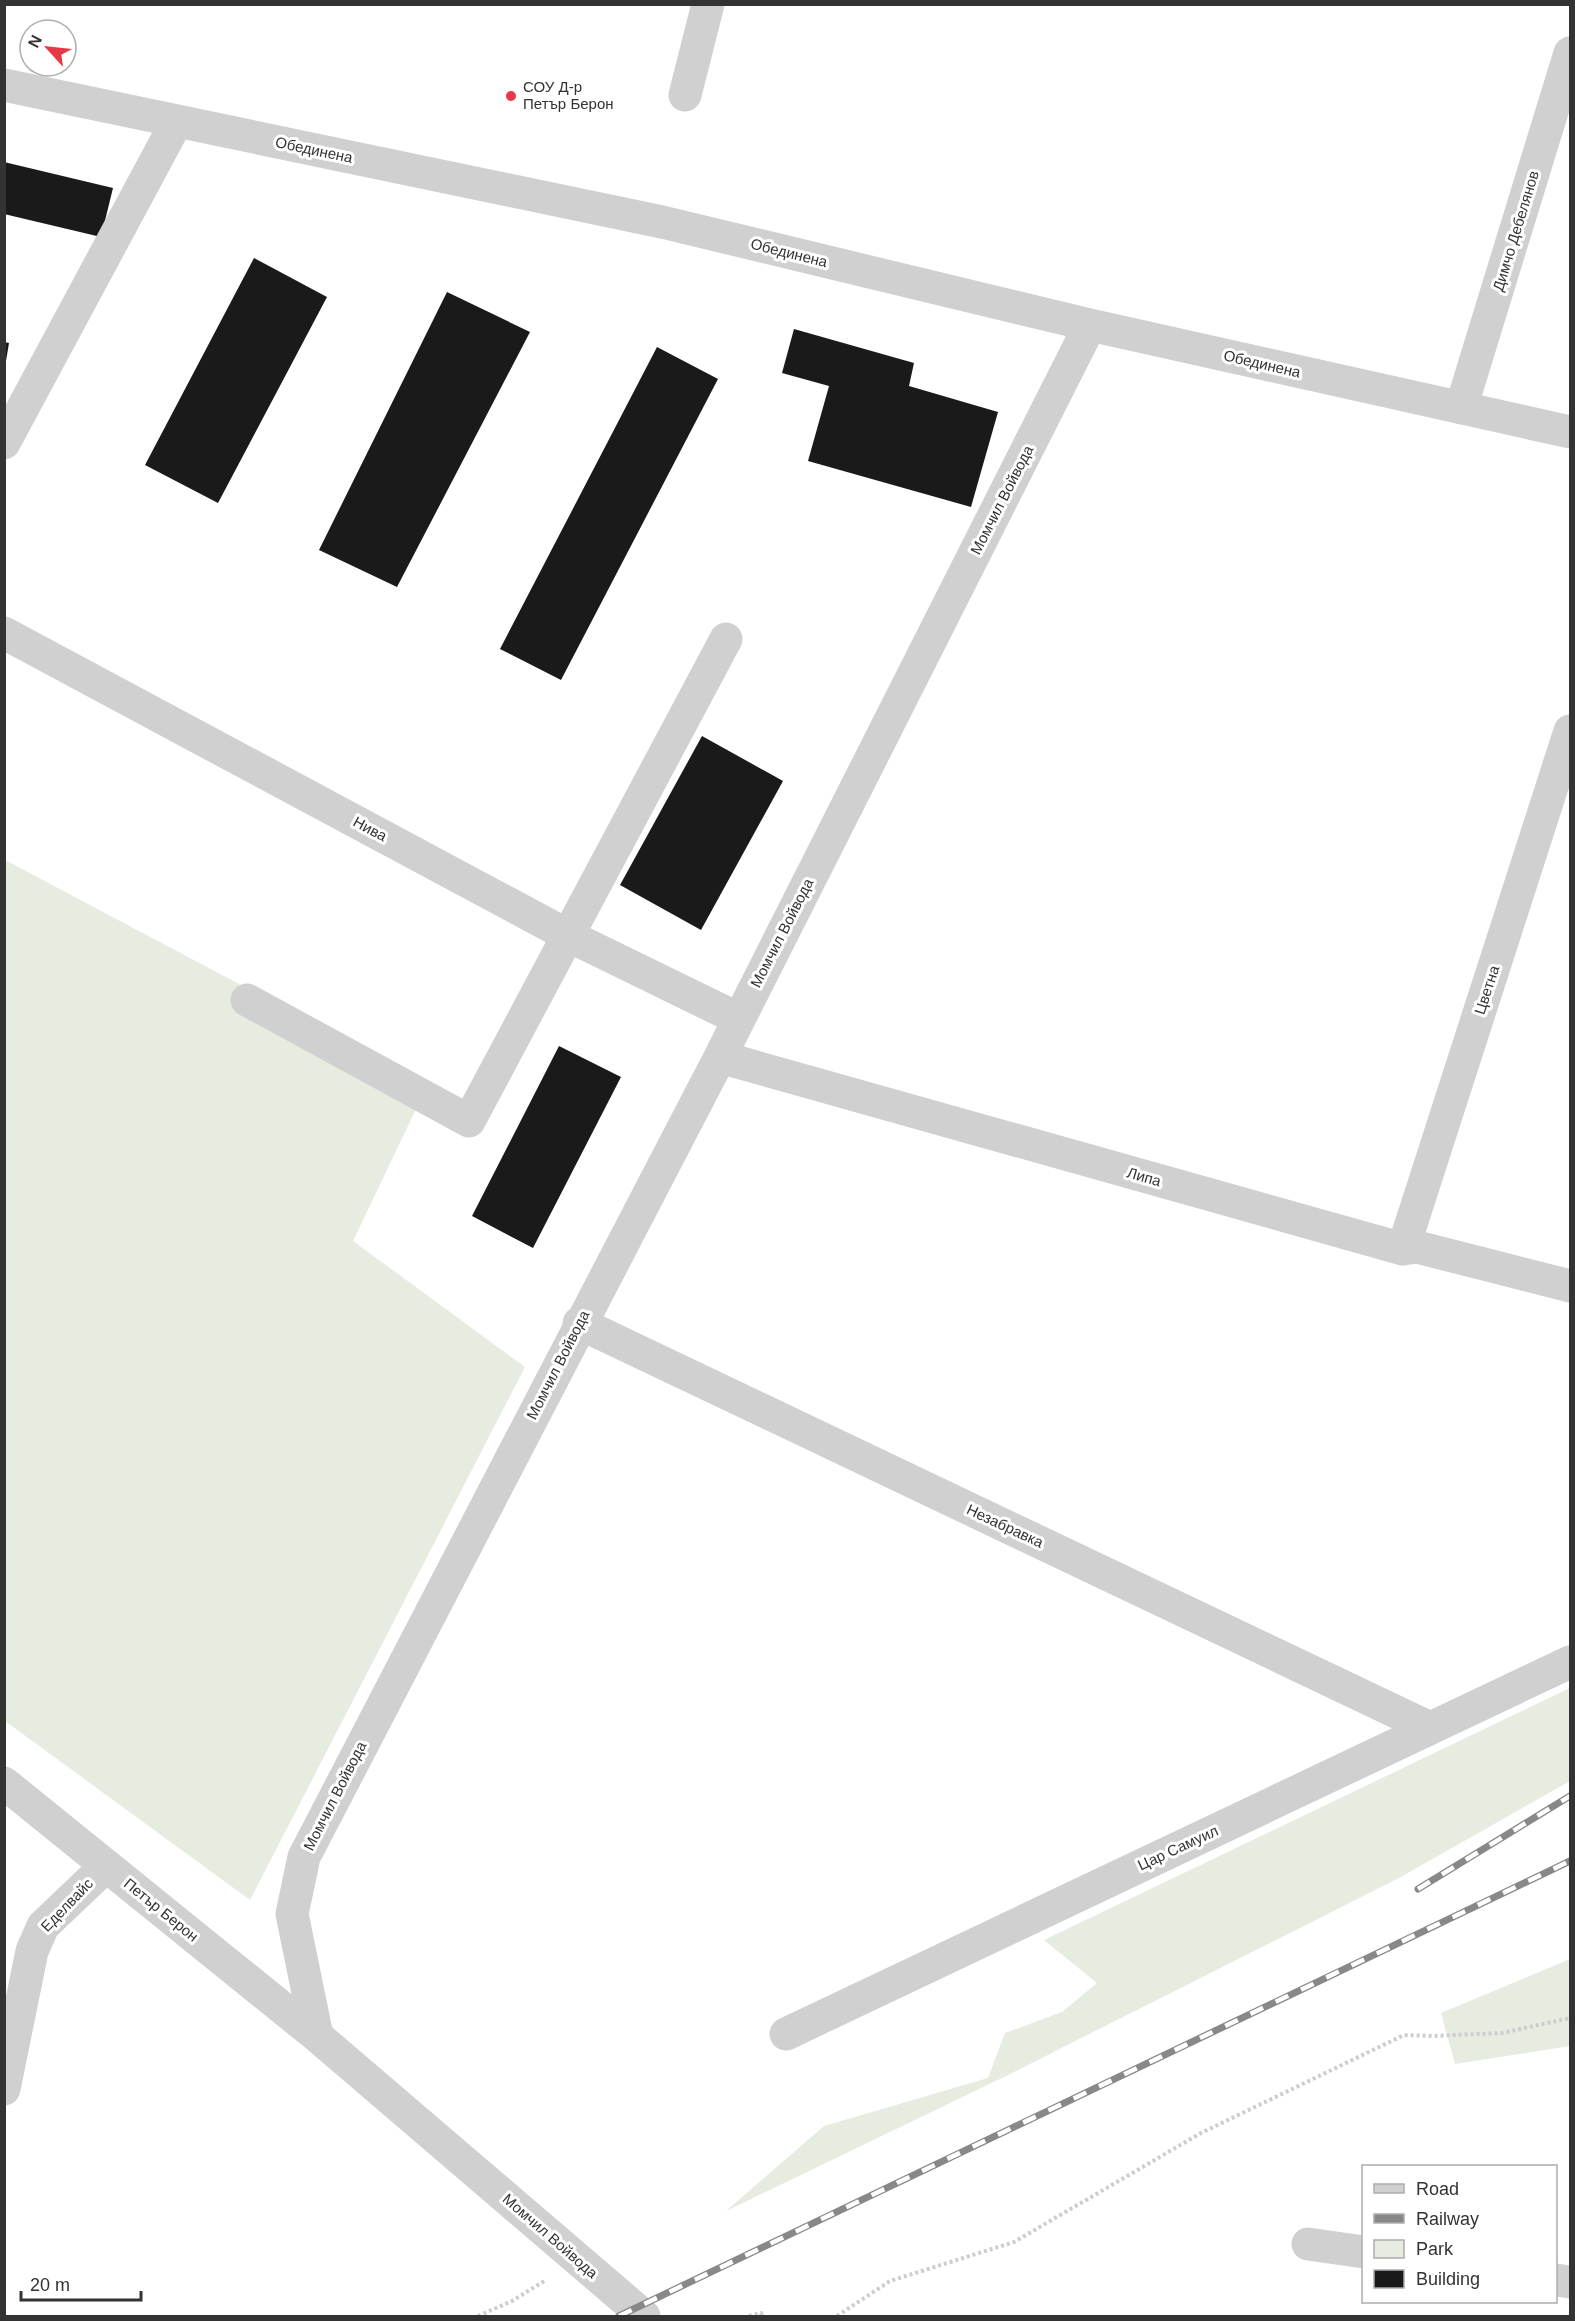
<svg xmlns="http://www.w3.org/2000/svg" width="1575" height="2321" viewBox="0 0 1575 2321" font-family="Helvetica,sans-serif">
<rect width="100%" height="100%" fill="#fff"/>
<path fill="#e6ecdf" d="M5,860L428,1084L353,1241L525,1367L250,1900L5,1721Z
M1570,1688V1781L1399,1878L1006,2076L726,2211L824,2126L988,2078L1005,2033L1062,2012L1097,1983L1044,1940Z
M1570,1959V2046L1455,2064L1441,2013Z"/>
<path fill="#1a1a1a" d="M4,162L113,188L101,237L4,214Z
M254,258L327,297L218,503L145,465Z
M447,292L530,332L397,587L319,550Z
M794,329L914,363L909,386L998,412L971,507L808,461L829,386L782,373Z
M4,342L9,343L6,361H4Z
M657,347L718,379L561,680L500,649Z
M702,736L783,781L701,930L620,885Z
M559,1046L621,1077L533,1248L472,1216Z"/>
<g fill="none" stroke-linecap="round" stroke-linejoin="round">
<path stroke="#cdcdcd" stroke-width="4" stroke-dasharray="3 3" stroke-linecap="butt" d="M478,2316L512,2301L546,2280
M749,2316L761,2313L762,2316
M837,2316L890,2281L1014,2242L1201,2133L1404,2035L1432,2036L1502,2033L1570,2018"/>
<path stroke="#d0d0d0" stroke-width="33" d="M4,85L662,222L1090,325L1570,432
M685,95L708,4
M1461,408L1570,53
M4,443L177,121
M4,633L569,936L739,1019
M247,1000L469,1121L726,639
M720,1057L1403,1249L1417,1247L1570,1286
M1403,1249L1570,731
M579,1323L1430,1728
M4,1783L317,2036L644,2316
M786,2034L1570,1662
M317,2036L292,1914L304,1857L720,1057L1090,325
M4,2089L32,1951L43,1926L106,1866
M1308,2244L1364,2252
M1556,2280L1570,2282"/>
<defs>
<path id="rail" d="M1418,1889L1570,1796
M619,2316L1570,1861"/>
</defs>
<use href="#rail" stroke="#888" stroke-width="7"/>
<use href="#rail" stroke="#fff" stroke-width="4.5" stroke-dasharray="14" stroke-linecap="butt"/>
</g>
<circle fill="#e63946" stroke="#fff" stroke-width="2" cx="511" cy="96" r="6"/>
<g text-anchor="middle" stroke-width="6" stroke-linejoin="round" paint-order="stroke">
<g font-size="15" fill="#333" stroke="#fff" text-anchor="start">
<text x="523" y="92">СОУ Д-р<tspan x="523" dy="17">Петър Берон</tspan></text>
</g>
<g font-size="15" fill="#333" stroke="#fff">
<text transform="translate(314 150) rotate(12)" y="5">Обединена</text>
<text transform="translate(1516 231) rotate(-73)" y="5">Димчо Дебелянов</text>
<text transform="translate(789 253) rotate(14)" y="5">Обединена</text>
<text transform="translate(1262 364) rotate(13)" y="5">Обединена</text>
<text transform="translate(1002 500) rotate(-63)" y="5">Момчил Войвода</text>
<text transform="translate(370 829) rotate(28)" y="5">Нива</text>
<text transform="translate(782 933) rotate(-63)" y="5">Момчил Войвода</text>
<text transform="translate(1487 990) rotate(-72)" y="5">Цветна</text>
<text transform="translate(1144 1177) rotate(16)" y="5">Липа</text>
<text transform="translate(558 1365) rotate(-63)" y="5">Момчил Войвода</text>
<text transform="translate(1005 1526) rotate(25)" y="5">Незабравка</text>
<text transform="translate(335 1796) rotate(-63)" y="5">Момчил Войвода</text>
<text transform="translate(1178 1848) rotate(-25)" y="5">Цар Самуил</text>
<text transform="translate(67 1905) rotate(-46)" y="5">Еделвайс</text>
<text transform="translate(161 1910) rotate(39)" y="5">Петър Берон</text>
<text transform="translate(550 2236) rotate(41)" y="5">Момчил Войвода</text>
</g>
</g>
<rect width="1575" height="2321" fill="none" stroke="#333333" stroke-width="12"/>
<rect x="1362" y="2165" width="195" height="138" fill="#ffffff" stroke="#adadad" stroke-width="1.5"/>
<rect x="1374" y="2184" width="30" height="9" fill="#d0d0d0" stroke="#adadad" stroke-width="1.5"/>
<text x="1416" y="2195" font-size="18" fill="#333333">Road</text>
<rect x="1374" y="2214" width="30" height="9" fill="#888888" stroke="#adadad" stroke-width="1.5"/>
<text x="1416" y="2225" font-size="18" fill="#333333">Railway</text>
<rect x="1374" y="2240" width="30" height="18" fill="#e6ecdf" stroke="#adadad" stroke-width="1.5"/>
<text x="1416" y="2255" font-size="18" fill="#333333">Park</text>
<rect x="1374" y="2270" width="30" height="18" fill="#1a1a1a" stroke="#adadad" stroke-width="1.5"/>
<text x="1416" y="2285" font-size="18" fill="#333333">Building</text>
<g transform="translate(48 48) rotate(297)"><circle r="28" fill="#ffffff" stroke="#adadad" stroke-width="1.5"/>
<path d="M0-4.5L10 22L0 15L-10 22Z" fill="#e63946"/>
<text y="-9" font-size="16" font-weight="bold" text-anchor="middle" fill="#333333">N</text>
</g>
<path d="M21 2291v9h120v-9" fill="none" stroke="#333333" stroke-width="3"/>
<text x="30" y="2291" font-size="18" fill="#333333" stroke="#ffffff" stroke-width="4.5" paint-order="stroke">20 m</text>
</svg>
